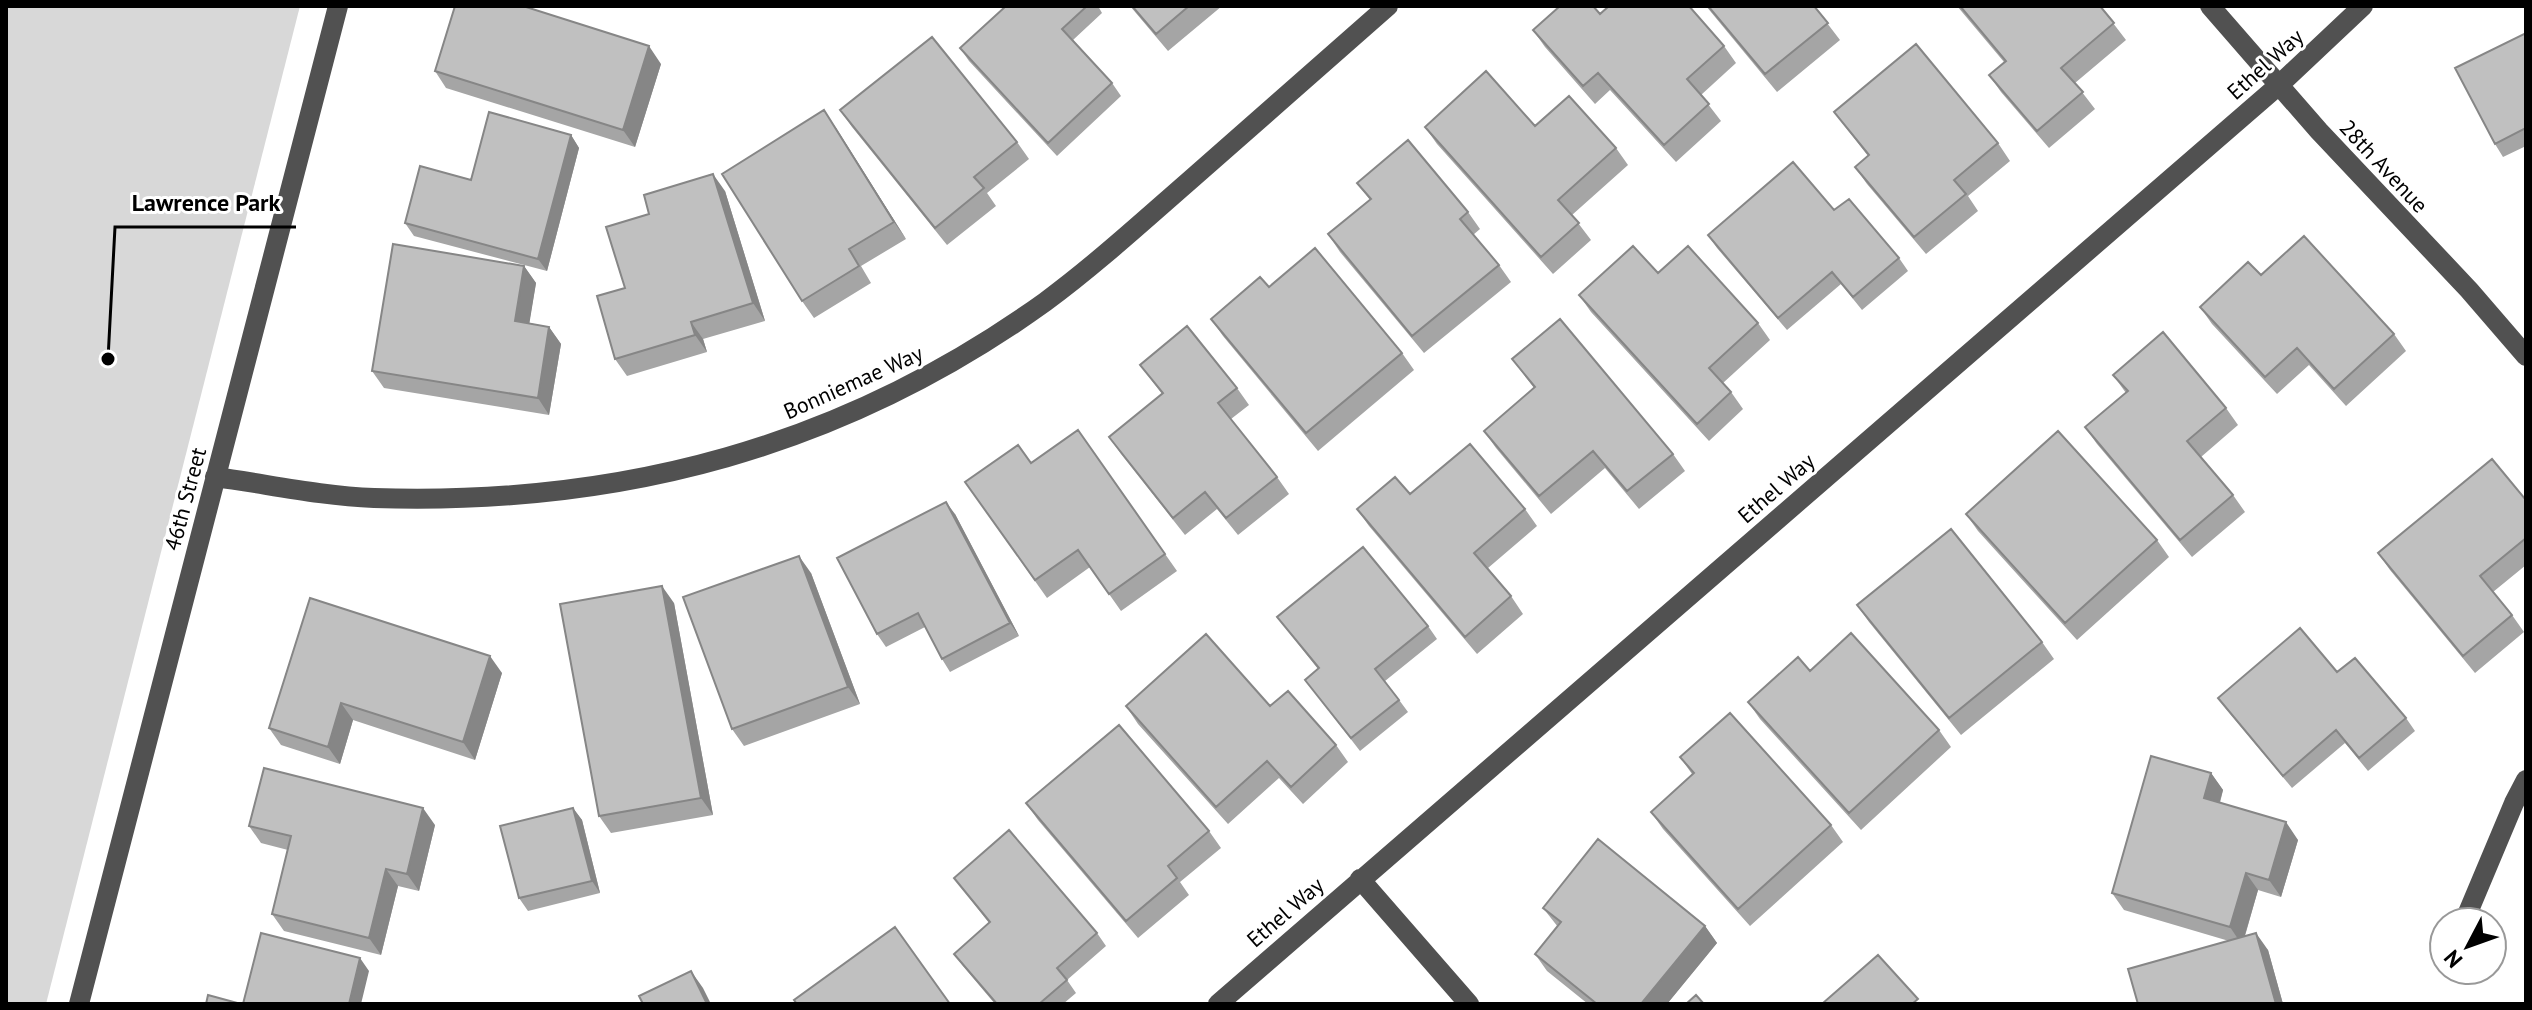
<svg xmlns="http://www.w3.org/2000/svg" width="2532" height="1010" viewBox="0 0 2532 1010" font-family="'PT Sans',sans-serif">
<rect width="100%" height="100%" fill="#fff"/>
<path fill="#d8d8d8" d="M6,6H300L46,1004H6Z"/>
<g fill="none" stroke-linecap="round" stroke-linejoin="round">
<path stroke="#515151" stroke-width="20" d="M2210,6L2319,131L2469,290L2526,356
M215,477C267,484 321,496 374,498C621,506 843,447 1045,302C1095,265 1141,223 1188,182C1255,123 1321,65 1388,6
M1360,879L1469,1004
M2464,922L2514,803L2526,780
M79,1004L338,6
M1218,1004L2279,85L2363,6"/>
</g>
<path fill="#a5a5a5" d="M1006,6H1098L1102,13L1073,40L1112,83L1121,96L1057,156L969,61L960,48Z
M1130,6H1222L1168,51Z
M1706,6H1814L1840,40L1777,92Z
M1957,6H2100L2126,40L2075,83L2095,109L2049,148L2001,92L1989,75L2004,62Z
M1600,14L1724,46L1736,63L1701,95L1721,121L1676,162L1610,90L1595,104L1545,47L1533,30Z
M2526,33V146L2503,157L2495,144Z
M661,64L635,147L446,88L435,71Z
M840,110L1017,142L1029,159L987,193L996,206L947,245L852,127Z
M1834,112L1998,143L2010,161L1968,196L1978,211L1926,254L1867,184L1855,167L1868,156Z
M1535,126L1616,148L1628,165L1572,215L1591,240L1553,274L1437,144L1425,127Z
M836,128L906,239L861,266L871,283L814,318L802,301Z
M571,135L579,148L547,271L414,236L405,223Z
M1357,183L1468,212L1480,229L1473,235L1499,265L1511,282L1424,353L1340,252L1328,234L1370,200Z
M725,191L765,321L703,339L707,352L627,376L615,359L625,288Z
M1834,210L1899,258L1908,271L1862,310L1841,284L1787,330L1717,248L1708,235Z
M524,266L536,283L529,323L549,327L561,344L549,415L384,388L372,371Z
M1658,273L1758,323L1770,340L1723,383L1731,392L1743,409L1709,441L1591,312L1579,295Z
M2261,275L2394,334L2406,351L2346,406L2309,365L2277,394L2212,324L2200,307Z
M1269,287L1402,353L1414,370L1318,451L1223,336L1211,319Z
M1512,359L1673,454L1685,471L1639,509L1605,468L1551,514L1496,448L1484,431L1534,388Z
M1140,365L1237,388L1249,405L1231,419L1277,477L1289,494L1238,535L1217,509L1185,535L1121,454L1109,437L1162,394Z
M2113,375L2226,408L2238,425L2201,457L2233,495L2245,512L2192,557L2097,444L2085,427L2126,393Z
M1078,430L1177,571L1121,611L1090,567L1047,598L965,482L1031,463Z
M1410,494L1525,509L1537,526L1488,568L1511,596L1523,614L1477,654L1369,526L1357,509Z
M2526,500V565L2493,592L2512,615L2524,632L2475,673L2390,570L2378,553Z
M955,514L1019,636L950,672L942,659L925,627L886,647L877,634Z
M1966,514L2157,540L2169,557L2077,640L1978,531Z
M811,573L860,704L744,746L732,729Z
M310,598L502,673L475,760L353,720L340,764L281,745L269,728Z
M674,603L713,815L611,833L599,816Z
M1857,605L2042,642L2054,659L1961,735L1869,622Z
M1277,617L1428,626L1437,639L1385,681L1408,712L1360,751L1305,680L1318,669Z
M1810,671L1939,730L1951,747L1861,830L1760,719L1748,702Z
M2337,672L2406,718L2415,731L2368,771L2345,743L2292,788L2227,710L2218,698Z
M1126,706H1270L1336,745L1348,762L1303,804L1279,778L1228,824L1138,724Z
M1680,757L1831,825L1843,842L1750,926L1663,829L1651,812L1692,774Z
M2211,773L2223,790L2220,803L2298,840L2281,897L2258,890L2245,936L2268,950L2283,1004H2138L2229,941L2124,910L2112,893Z
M1026,803L1209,831L1221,848L1180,882L1189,895L1138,938L1038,820Z
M573,808L582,820L600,893L528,911L519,898Z
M435,825L419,891L398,886L381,955L284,931L272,914L288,850L261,843L249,826Z
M954,878L1097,933L1106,946L1067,980L1076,993L1063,1004H995L963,966L954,954L989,923Z
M1543,908L1705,926L1717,943L1667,1004H1588L1547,971L1535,954L1558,927Z"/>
<path fill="#868686" d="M649,46L661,64L635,147L623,130Z
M824,110L836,128L906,239L894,222Z
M571,135L579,148L547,271L538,259Z
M713,174L725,191L765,321L753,303Z
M524,266L536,283L527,338L515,321Z
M691,322L703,339L707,352L695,335Z
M549,327L561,344L549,415L538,398Z
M946,502L955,514L1019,636L1010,623Z
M799,556L811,573L860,704L848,687Z
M662,586L674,603L713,815L701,798Z
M490,656L502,673L475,760L463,742Z
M341,703L353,720L340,764L328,747Z
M2211,773L2223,790L2216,815L2204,798Z
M423,808L435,825L419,891L407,874Z
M573,808L582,820L600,893L592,881Z
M2286,822L2298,840L2281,897L2269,880Z
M386,869L398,886L381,955L369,938Z
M2246,873L2258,890L2242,945L2230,927Z
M1705,926L1717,943L1667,1004H1641Z
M2256,933L2268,950L2283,1004H2276Z
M360,958L369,971L361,1004H349Z
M691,971L703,988L711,1004H707Z"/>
<path fill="#c0c0c0" stroke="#868686" stroke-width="2" d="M455,6H523L649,46L623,130L435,71Z
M1006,6H1087L1062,29L1112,83L1048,143L960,48Z
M1132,6H1189L1156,34Z
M1560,6H1593L1600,14L1609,6H1689L1724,46L1687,79L1709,104L1664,145L1598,73L1583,86L1533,30Z
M1708,6H1814L1828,23L1765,74Z
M1960,6H2100L2114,23L2061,68L2083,92L2037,131L1989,75L2006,61Z
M2526,33V128L2495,144L2455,68Z
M932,37L1017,142L974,177L984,188L935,228L840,110Z
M1916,44L1998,143L1954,180L1966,194L1914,237L1855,167L1869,155L1834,112Z
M1486,71L1535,126L1569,96L1616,148L1558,200L1579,223L1541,257L1425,127Z
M824,110L894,222L849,249L859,266L802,301L722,174Z
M489,112L571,135L538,259L405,223L420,166L471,180Z
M1408,140L1468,212L1460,219L1499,265L1412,336L1328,234L1371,199L1357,183Z
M1793,162L1834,210L1849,199L1899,258L1853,297L1832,272L1778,318L1708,235Z
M713,174L753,303L691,322L695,335L615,359L597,296L625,288L606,227L649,214L644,195Z
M2304,236L2394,334L2334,389L2297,348L2265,377L2200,307L2248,262L2261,275Z
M393,244L524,266L515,321L549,327L538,398L372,371Z
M1633,246L1658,273L1688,246L1758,323L1709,368L1731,392L1697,424L1579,295Z
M1315,248L1402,353L1306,433L1211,319L1260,277L1269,287Z
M1560,319L1673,454L1627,491L1593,451L1539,496L1484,431L1535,387L1512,359Z
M1187,326L1237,388L1218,403L1277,477L1226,518L1205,492L1173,518L1109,437L1163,393L1140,365Z
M2163,332L2226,408L2187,441L2233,495L2180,540L2085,427L2128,391L2113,375Z
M1078,430L1165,554L1109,594L1078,550L1035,580L965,482L1018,445L1031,463Z
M2058,431L2157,540L2065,623L1966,514Z
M1470,444L1525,509L1474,553L1511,596L1465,637L1357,509L1395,477L1410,494Z
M2492,459L2526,500V538L2480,576L2512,615L2463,656L2378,553Z
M946,502L1010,623L942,659L918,613L877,634L837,558Z
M1951,529L2042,642L1949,718L1857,605Z
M1363,547L1428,626L1375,669L1399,700L1351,738L1305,680L1319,668L1277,617Z
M799,556L848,687L732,729L683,597Z
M662,586L701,798L599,816L560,604Z
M310,598L490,656L463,742L341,703L328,747L269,728Z
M2300,628L2337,672L2355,658L2406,718L2359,758L2336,730L2283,776L2218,698Z
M1851,633L1939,730L1849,813L1748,702L1798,657L1810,671Z
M1206,634L1270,706L1288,691L1336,745L1291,787L1267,761L1216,807L1126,706Z
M1730,713L1831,825L1738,909L1651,812L1694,773L1680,757Z
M1119,725L1209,831L1168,866L1177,878L1126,921L1026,803Z
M2151,756L2211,773L2204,798L2286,822L2269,880L2246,873L2230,927L2112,893Z
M264,768L423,808L407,874L386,869L369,938L272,914L291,836L249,826Z
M573,808L592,881L519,898L500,826Z
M1009,830L1097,933L1057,968L1067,980L1039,1004H997L954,954L990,922L954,878Z
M1598,839L1705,926L1641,1004H1597L1535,954L1561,922L1543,908Z
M895,927L950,1004H797L794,1000Z
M261,933L360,958L349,1004H243Z
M2256,933L2276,1004H2138L2128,969Z
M1878,955L1918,999L1912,1004H1824L1823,1003Z
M691,971L707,1004H643L639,996Z
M208,995L241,1004H206Z
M1696,995L1704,1004H1686Z"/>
<g text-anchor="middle" stroke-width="6" stroke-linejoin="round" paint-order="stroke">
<g font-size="22" fill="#000" stroke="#fff">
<text transform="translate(2265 64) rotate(-42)" y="8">Ethel Way</text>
<text transform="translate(2384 166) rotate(47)" y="8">28th Avenue</text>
<text transform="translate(853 382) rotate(-24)" y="8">Bonniemae Way</text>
<text transform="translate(1776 488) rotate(-41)" y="8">Ethel Way</text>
<text transform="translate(185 499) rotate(-75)" y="8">46th Street</text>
<text transform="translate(1285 912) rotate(-41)" y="8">Ethel Way</text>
</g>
</g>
<path fill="none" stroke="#000" stroke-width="3" d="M108 359L115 227H296"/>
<circle fill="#000" stroke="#fff" stroke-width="3" cx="108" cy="359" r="8"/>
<g font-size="24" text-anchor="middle" font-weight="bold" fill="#000" stroke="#fff" stroke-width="6" stroke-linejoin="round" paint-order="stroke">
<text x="206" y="211">Lawrence Park</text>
</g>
<rect width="2532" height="1010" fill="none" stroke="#000000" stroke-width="16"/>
<g transform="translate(2468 946) rotate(229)"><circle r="38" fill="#ffffff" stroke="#999999" stroke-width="2"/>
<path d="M0-6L14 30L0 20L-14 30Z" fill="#000000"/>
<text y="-12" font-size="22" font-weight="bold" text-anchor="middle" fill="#000000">N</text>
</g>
</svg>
